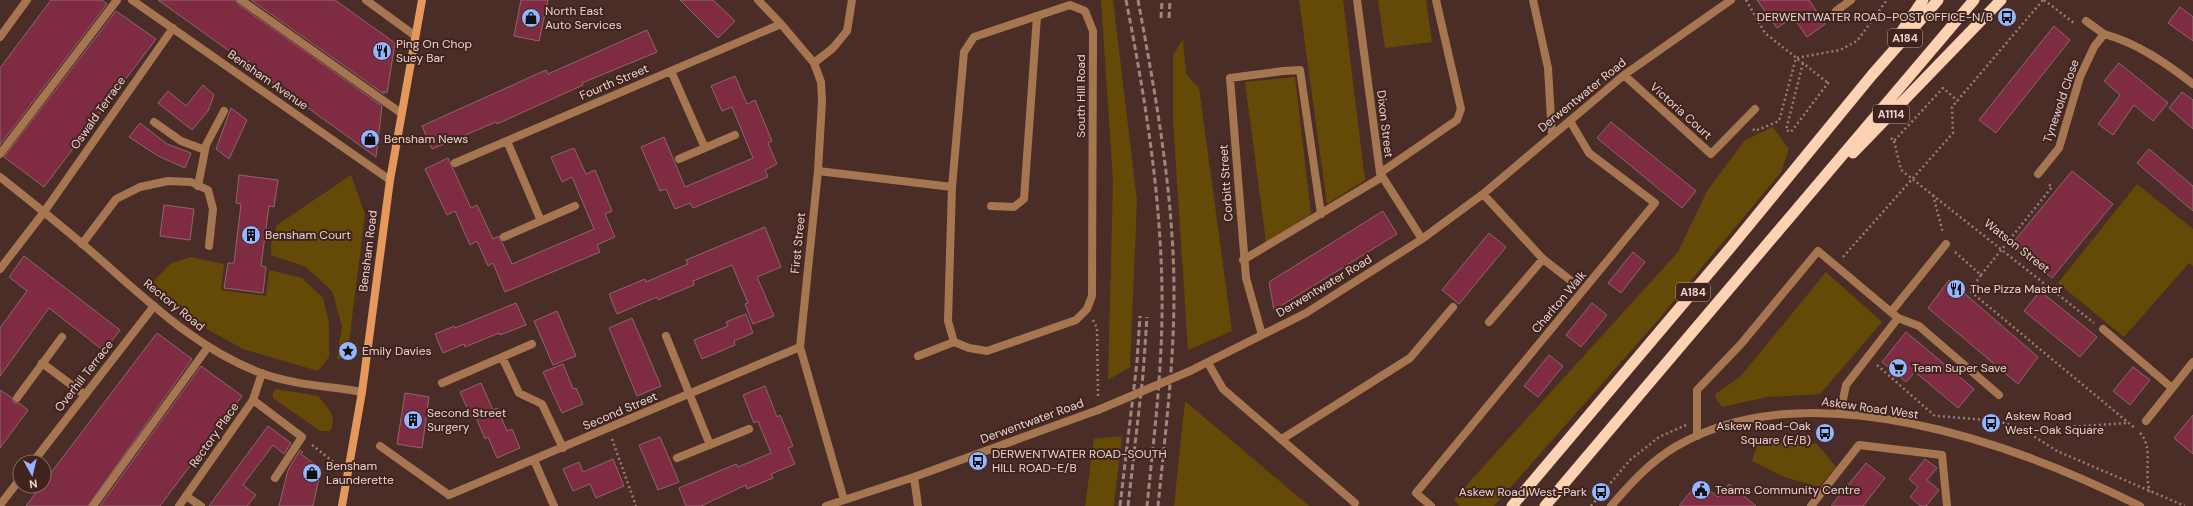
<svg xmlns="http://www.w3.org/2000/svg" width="2193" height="506" viewBox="0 0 2193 506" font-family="'DM Sans',sans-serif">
<rect width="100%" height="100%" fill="#4b2d27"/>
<path fill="#654a07" d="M1101,0H1113L1137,201L1130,367L1108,380L1113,181Z
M1299,0H1343L1365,180L1327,204Z
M1378,0H1426L1432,42L1385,48Z
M1183,39L1186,74L1199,88L1232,331L1188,350L1173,121V55Z
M1295,77L1311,214L1266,242L1245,82Z
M1773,127L1789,149L1781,172L1659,319L1494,506H1459L1454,499L1678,252L1707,191L1745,140Z
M351,175L365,214L347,359H337L342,326L332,291L306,267L271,255V244L277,225Z
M2137,184L2193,229V266L2189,263L2124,337L2058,283Z
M190,257L224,264L221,290L266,296L269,270L302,278L323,298L329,323V357L318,371L243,349L202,326L150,285L170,264Z
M1826,272L1882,322L1820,394L1767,397L1722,407L1714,395L1741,376Z
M276,389L318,396C328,408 338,417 330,431H320L273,398V393Z
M1185,401L1309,506H1174Z
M1122,436L1114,506H1085L1094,439Z
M1781,438L1817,444L1836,467L1819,487L1784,477L1752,461L1758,442Z"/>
<path fill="#7f2c43" stroke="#8b676e" d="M51,0H102L107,4L0,145V68Z
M158,0H236L238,4L382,106L376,157L247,64L249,60L246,63Z
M251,0H335L395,43L387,93L384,91V94Z
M521,0H548L539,41L514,36Z
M680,0H713L735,21L718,38Z
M1757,0H1809L1825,24L1807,37L1793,17L1777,28Z
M2180,7L2193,17V41L2168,23Z
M116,11L156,39L44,187L4,157Z
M2054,26L2070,40L1996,133L1979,120Z
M647,30L657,52L582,83L583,85L497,124L496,122L432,149L422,126L546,70L548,74Z
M2119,63L2168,103L2153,121L2134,105L2113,135L2098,124L2120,95L2104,81Z
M735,76L747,104L755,100L772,141L768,143L777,164L765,170L768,177L693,208L690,203L675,209L666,189L660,191L641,147L664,137L685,187L753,158L732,107L722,111L711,86Z
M203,85L214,95L208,111L192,130L158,103L168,91L186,106Z
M2182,92L2193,100V129L2169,108Z
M231,108L247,120L229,159L216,149Z
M1611,122L1696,191L1682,208L1597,138Z
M140,123L167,144L191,153L185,168L158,156L129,137Z
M574,148L586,174L595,170L612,211L605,214L615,237L597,245L600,252L505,292L493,263L488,266L477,241L470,245L455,211L447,215L425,169L448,158L471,208L477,205L493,239L499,236L512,264L594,229L572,177L562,182L551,157Z
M2149,149L2193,186V211L2137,163Z
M2072,171L2113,204L2052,278L2011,245Z
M239,175L278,180L274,207L269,206L261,266L266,267L263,293L224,288L228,263H234L241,204L236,203Z
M164,205L194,209L190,240L160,236Z
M1383,211L1397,234L1274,310L1269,282Z
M765,227L781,267L757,277L774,316L753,324L745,304L748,303L732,265L693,281L694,285L658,300L657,297L617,314L609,294L645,279L646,282L688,264L686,260Z
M1489,233L1506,247L1459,304L1442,290Z
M1633,252L1645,262L1621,293L1608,283Z
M24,256L120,330L104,351L49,308L0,376V328L27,291L9,277Z
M1949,280L2038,357L2018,384L1928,308Z
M2040,291L2097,337L2080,357L2024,311Z
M516,303L526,325L500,335L499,333L465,347L464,344L443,353L435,334L454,326L455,328Z
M1592,303L1607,315L1581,347L1566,335Z
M557,311L576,356L553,365L534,321Z
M746,314L753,333L734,341L735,345L702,359L694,340L728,326L726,322Z
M632,318L661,386L637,396L609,328Z
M1906,332L1974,389L1958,408L1915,372L1906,382L1882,362Z
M157,333L192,359L88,506H26L41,486H44V482Z
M1549,355L1563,366L1538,397L1524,386Z
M563,364L573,389L576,388L583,404L562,413L543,372Z
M201,366L242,396L160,506H100Z
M2133,367L2150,380L2130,405L2113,391Z
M481,383L493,410L497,408L507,431L512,429L520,448L497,458L488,437L485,439L475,415L471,417L460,392Z
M765,386L777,417L780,415L793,446L788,448L795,464L771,474L773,478L747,489L746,485L701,506H686L679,488L736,464L738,467L771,453L758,421L754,423L743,395Z
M0,390L12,398L14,403H19L28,410L0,448Z
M405,393L429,397L422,448L397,444Z
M2193,415V454L2174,438Z
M268,426L291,443L284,454L273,445L243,485L256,495L247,506H209Z
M660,437L679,482L658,490L639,445Z
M300,450L303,452L301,454L321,469L313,506H279L288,470Z
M613,459L624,486L596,498L590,484L573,491L563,469L579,462L583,472Z
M1925,459L1937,468L1927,480L1939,490L1926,506H1921L1910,497L1918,487L1909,479Z
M1866,463L1885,478L1863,506H1831Z
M1699,482L1718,497L1729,484L1756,506H1679Z"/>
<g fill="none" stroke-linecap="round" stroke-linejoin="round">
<path stroke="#967d78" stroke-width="2.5" stroke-dasharray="2 3" stroke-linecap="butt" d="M1746,0L1765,33L1828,83
M2044,0L2074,23
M1803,63L1786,130L1791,132L1828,83L1830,85
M1753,129L1755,131L1779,121L1796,58L1840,50L1857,41L1887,0
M1891,138L1894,141L1943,88L1958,101
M1894,141L1901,170L2094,323
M1933,195L1943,233
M1955,252L1981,275L1970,291L2136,429
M1843,257L1953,133L1952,107L2043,0
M1981,275L2052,187L2047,183
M1093,320L1097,328L1098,396
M1877,365L1936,417
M1938,416L1999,421L2024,430L2057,451L2185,506
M2024,430L2127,423
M2140,433C2154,447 2143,471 2150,492
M612,439L636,506
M312,445L336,464
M1591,506L1630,460L1659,437L1686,425"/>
<path stroke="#a67651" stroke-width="8" d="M241,0L401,113
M1836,11L1851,0
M1283,71L1300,70L1321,214
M154,122L181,141L205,150
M0,154L117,0
M1380,173L1457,120L1461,109L1436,0
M198,186L206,145L224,111
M991,206L1014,207L1024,199L1037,16
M1243,260L1382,177
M1898,318L1919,326L1999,395
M42,363L85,395
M17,398L62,337
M253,400L302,437L275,478
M380,446L449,495
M186,496L201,506
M93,506L208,347"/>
<path stroke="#a67651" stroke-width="8" d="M1431,506L1416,493L1655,203L1589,153L1570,121
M1811,506L1859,445L1942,455L1947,506"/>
<path stroke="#a67651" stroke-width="8" d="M132,0L390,180
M366,0L414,35
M758,0L781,24L814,63
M1357,0L1380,173L1422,239
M1533,0L1548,68L1552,136
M1070,5L1085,11L1093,31L1092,296L1087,309L1076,320L987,351L969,348L954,342L948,321L952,187L964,52L974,37Z
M2086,21L2104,34
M0,37L27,0
M671,71L705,148
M1624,75L1711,154L1755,109
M507,141L541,221
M679,159L735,135
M455,163L781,24
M818,171L952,187
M2038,174L2059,148L2080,77L2094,47L2104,34C2137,43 2166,63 2193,84
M1483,194L1543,259L1574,283
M504,237L575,206
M82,244L116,199L140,187L168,181L191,182L208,190L213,209L209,246
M0,269L44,212L173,28
M1891,312L1946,244
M1489,322L1543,259
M2103,329L2172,388
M1262,335L1246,278L1230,78L1283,71
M666,336L710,445
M918,356L954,342
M502,357L519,393L542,404L563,448
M1208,363L1223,389L1355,503
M1190,371L1306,313L1422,239L1483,194L1624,75L1731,0
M442,383L532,344
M2146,421L2193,362
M1697,436V390L1741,344L1818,251L1898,318L1846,385L1840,414
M1282,439L1410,358L1453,307
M677,458L749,429
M534,460L554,506
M33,462L154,306
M914,477L918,506
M449,495L800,347
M844,500L800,347L818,171L822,101L821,82L814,63L833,48L847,31L852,0
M0,505L20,479
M179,506L253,400L262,373
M826,506L914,477L1098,410"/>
<path stroke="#a67651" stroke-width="8" d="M0,177C34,204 68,231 101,260C150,303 199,350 261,373C293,385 329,386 362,392
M1611,506C1630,484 1650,462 1675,447C1807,368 2014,443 2140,506"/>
<path stroke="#e5985b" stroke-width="8" d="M342,506L362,392L390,180L422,0"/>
<path stroke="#fcd2b3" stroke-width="11" d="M1897,38L1923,0
M1853,153L2001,0
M1512,506L1731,247L1872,75L1938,0
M1545,506L1974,0"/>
<path stroke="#9e8580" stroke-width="3" stroke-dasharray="6 3" stroke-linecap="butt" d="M1126,0C1145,97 1161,195 1162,294C1163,365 1154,436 1147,506
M1138,0C1156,97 1174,196 1174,294C1174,365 1165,436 1158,506
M1161,18L1162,0
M1169,18L1170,0
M1120,506L1137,362L1140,316
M1128,506L1143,375L1147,317"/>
<path stroke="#a67651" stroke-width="8" d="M1098,410L1190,371"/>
</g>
<defs>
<symbol id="bus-disc" viewBox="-11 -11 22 22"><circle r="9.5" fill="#95b6fd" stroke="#40231d"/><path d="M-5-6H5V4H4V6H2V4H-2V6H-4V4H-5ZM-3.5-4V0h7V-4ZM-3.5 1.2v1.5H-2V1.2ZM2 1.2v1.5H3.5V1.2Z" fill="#111"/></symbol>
<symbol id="shop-disc" viewBox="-11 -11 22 22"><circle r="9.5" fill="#95b6fd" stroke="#40231d"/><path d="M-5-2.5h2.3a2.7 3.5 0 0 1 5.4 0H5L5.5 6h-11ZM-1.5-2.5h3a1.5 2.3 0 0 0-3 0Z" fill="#111"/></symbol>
<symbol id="restaurant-disc" viewBox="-11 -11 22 22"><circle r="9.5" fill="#95b6fd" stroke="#40231d"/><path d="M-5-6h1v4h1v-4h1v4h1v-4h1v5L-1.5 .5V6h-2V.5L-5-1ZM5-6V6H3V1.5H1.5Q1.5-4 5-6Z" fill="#111"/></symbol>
<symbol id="building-disc" viewBox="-11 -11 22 22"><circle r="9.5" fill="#95b6fd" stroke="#40231d"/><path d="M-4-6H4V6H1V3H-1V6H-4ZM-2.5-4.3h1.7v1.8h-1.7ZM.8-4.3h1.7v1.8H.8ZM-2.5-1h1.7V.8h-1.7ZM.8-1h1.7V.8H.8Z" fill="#111"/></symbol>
<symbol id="sight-disc" viewBox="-11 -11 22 22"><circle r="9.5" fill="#95b6fd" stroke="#40231d"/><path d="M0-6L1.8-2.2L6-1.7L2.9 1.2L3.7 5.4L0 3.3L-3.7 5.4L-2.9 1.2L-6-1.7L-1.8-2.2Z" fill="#111"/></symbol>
<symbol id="supermarket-disc" viewBox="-11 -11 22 22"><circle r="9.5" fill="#95b6fd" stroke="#40231d"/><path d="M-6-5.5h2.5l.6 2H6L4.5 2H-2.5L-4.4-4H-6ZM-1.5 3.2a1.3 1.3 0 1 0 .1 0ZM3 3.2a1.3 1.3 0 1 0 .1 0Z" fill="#111"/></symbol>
<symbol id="civic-disc" viewBox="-11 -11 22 22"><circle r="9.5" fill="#95b6fd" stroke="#40231d"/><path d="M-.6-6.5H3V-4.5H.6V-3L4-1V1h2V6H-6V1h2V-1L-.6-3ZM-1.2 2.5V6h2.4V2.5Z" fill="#111"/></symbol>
</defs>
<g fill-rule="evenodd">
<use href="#bus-disc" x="1996" y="6" width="22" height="22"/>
<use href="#shop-disc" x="520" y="7" width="22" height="22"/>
<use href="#restaurant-disc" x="371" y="40" width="22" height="22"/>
<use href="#shop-disc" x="359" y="128" width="22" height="22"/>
<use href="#building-disc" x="240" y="224" width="22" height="22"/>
<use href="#restaurant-disc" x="1945" y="278" width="22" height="22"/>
<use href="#sight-disc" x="337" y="340" width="22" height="22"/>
<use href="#supermarket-disc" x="1887" y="357" width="22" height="22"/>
<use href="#building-disc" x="402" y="409" width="22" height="22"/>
<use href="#bus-disc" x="1980" y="412" width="22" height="22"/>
<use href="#bus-disc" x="1814" y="422" width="22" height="22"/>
<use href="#bus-disc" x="967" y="450" width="22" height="22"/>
<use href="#shop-disc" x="301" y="462" width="22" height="22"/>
<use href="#civic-disc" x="1690" y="479" width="22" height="22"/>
<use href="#bus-disc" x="1590" y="481" width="22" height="22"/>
</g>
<g text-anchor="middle" stroke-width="4" stroke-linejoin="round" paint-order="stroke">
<g fill="#40231d" stroke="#b69f9a" stroke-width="1">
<rect x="1888" y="29" width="34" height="18" rx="3"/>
<rect x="1873" y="105" width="36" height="18" rx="3"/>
<rect x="1676" y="283" width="34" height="18" rx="3"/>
</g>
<g font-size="11" font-weight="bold" fill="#e8d4d0">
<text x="1905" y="42">A184</text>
<text x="1891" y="118">A1114</text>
<text x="1693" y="296">A184</text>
</g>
<g font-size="12" fill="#e8d4d0" stroke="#40231d" text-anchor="start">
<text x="545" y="15">North East<tspan x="545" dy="14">Auto Services</tspan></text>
<text x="1993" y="21" text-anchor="end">DERWENTWATER ROAD-POST OFFICE-N/B</text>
<text x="396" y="48">Ping On Chop<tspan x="396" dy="14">Suey Bar</tspan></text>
<text x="384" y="143">Bensham News</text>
<text x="265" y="239">Bensham Court</text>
<text x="1970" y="293">The Pizza Master</text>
<text x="362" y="355">Emily Davies</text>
<text x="1912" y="372">Team Super Save</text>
<text x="427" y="417">Second Street<tspan x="427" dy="14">Surgery</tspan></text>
<text x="2005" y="420">Askew Road<tspan x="2005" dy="14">West-Oak Square</tspan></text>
<text x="1811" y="430" text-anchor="end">Askew Road-Oak<tspan x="1811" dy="14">Square (E/B)</tspan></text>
<text x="992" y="458">DERWENTWATER ROAD-SOUTH<tspan x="992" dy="14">HILL ROAD-E/B</tspan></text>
<text x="326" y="470">Bensham<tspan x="326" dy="14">Launderette</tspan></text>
<text x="1715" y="494">Teams Community Centre</text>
<text x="1587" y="496" text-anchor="end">Askew Road West-Park</text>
</g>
<g font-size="12" fill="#e8d4d0" stroke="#40231d">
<text transform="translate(268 80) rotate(35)" y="4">Bensham Avenue</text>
<text transform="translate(614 82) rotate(-23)" y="4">Fourth Street</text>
<text transform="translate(1582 95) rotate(-39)" y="4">Derwentwater Road</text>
<text transform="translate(1081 96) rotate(-90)" y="4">South Hill Road</text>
<text transform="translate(2061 101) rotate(-71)" y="4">Tynewold Close</text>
<text transform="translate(1681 111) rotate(42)" y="4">Victoria Court</text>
<text transform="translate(98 113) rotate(-55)" y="4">Oswald Terrace</text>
<text transform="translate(1385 124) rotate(83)" y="4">Dixon Street</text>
<text transform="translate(1226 183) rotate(-94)" y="4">Corbitt Street</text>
<text transform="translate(798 243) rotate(-84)" y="4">First Street</text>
<text transform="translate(2017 246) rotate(38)" y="4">Watson Street</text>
<text transform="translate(368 251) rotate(-83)" y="4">Bensham Road</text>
<text transform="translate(1324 286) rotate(-31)" y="4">Derwentwater Road</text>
<text transform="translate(1559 302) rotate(-50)" y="4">Charlton Walk</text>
<text transform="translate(174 305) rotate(39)" y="4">Rectory Road</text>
<text transform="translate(84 376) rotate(-52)" y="4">Overhill Terrace</text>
<text transform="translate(1870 408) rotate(8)" y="4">Askew Road West</text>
<text transform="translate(620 411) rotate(-23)" y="4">Second Street</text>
<text transform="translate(1032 421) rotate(-20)" y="4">Derwentwater Road</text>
<text transform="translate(214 435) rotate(-55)" y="4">Rectory Place</text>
</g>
</g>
<g transform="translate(32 474) rotate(172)"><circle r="19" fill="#40231d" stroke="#836a65"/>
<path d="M0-3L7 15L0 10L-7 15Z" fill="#95b6fd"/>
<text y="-6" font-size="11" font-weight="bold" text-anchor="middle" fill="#e8d4d0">N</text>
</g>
</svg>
